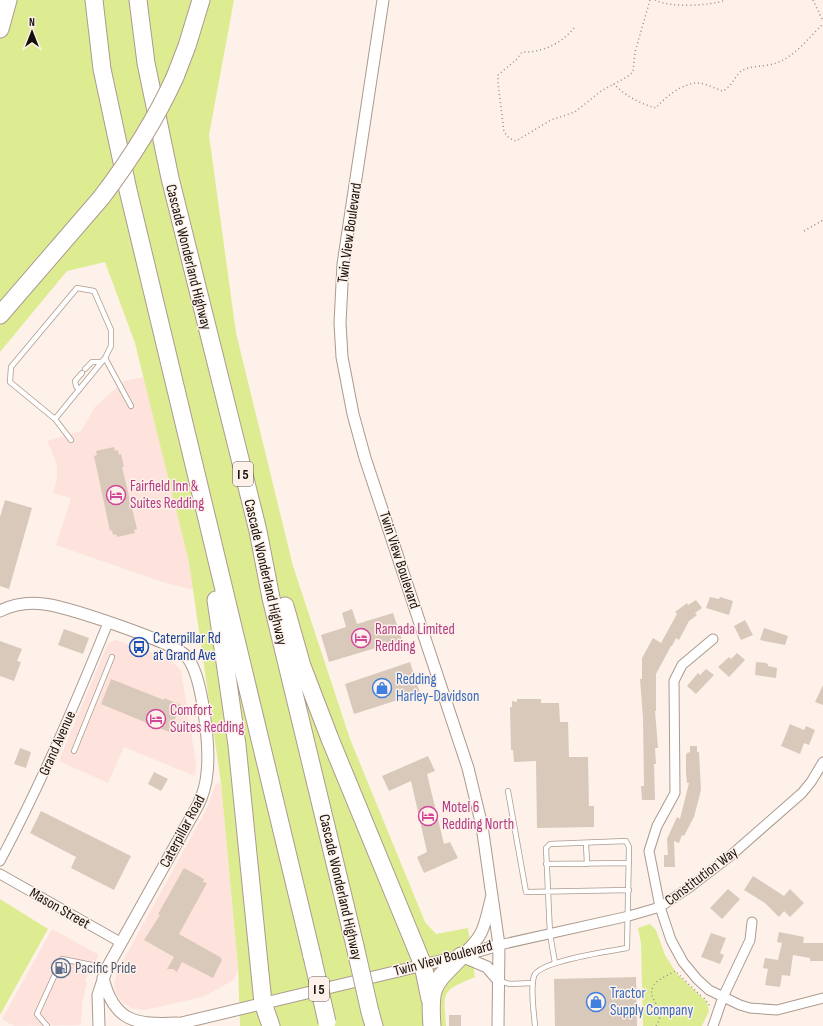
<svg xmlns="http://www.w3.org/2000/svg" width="823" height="1026" viewBox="0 0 823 1026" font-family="'Sofia Sans Condensed',sans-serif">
<rect width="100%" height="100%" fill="#fdf1e9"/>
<path fill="#fde3dc" d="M145,377L189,562L194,590L165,583L56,545L71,498L53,493L57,479V464L47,441L81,431L95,407L124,381Z
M116,640L170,659L181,671L196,763L195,776L124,747L108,783L59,761L108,643Z
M221,783L238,967L235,978L230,982L203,997L145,1010L133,1009L122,1002L117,995L114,985L117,972L205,812L216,784Z
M52,929L99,955L85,980L87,982L82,1004L81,1025L14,1026L2,1019Z"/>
<path fill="#ddec91" d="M0,0H234L209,135L236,333L293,566L350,739L425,922L436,934L468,928L475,977C442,991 443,990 446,1026H240L238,967L221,783L189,562L135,343L105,262L67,271L0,352Z
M0,899L48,929L0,1015Z
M650,924L656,930L665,955L677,974L707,1002L709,1011L702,1026H643L641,943L638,928Z"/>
<path fill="#d9c9ba" d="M114,447L115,451L118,450L119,455L121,454L124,467H122L137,529L134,530L135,533L117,537L116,534L113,535L112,530L110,531L94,456L97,455L96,451Z
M5,500L32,508L9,589L0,586V517Z
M710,597L719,599L720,597L733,601L729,615L706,608Z
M696,600L702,608L695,613L697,615L689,621L679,640L676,638L672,646H671L656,674V711H655L658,748H655L656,764H654L655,800H642L641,786H644L643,718L640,679H642V658L653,638L661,643L677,614L675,612L687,603L688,605Z
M352,609L357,624L393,613L402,640L329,662L321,635L346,627L342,613Z
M745,620L753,635L741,640L734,626Z
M764,628L788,636L785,645L760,640Z
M64,629L89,638L83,654L58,645Z
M0,641L22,649L17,661L21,662L14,681L0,676Z
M737,653L745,660L729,677L718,667L729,657L731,659Z
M410,662L420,693L354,714L345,684Z
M756,662L766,663L768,664V666L777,668L776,678L755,675Z
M706,669L714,675L696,694L687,686L698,673L700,675Z
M111,679L164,700V698L181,705L169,732L101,704Z
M823,685V705L815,702Z
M517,699H541V703H559L560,722H568L569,757H588L589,806H594V827L537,828L536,761L514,762L513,750H511L510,707H512V701L517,702Z
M790,724L804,730L806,726L815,730L809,745L804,743L800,754L781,746Z
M690,746H697V752H699L701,790L694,817L684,836L682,835L679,843L674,841L675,867H664V855H668L667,839L677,817L680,819L689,783H687L686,774V755L687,753L690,752Z
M20,748L31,752L26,768L14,764Z
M428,756L435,771L427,774L444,844L450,842L458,858L424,873L417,857L427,852L411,781L389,791L382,776Z
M154,772L168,779L161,791L148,784Z
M41,811L131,856L114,890L71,868L76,857L30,833Z
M184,868L204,879L203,882L207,883L179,934L220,957L222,960L213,978L182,962L177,972L173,969H167L174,957L144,940L160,915L158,914Z
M753,876L784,896L790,889L804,903L790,917L784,911L779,917L765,903L744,890Z
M728,889L740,899L722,919L710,908Z
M779,932L804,937L803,943H823V961H810V958L793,955L790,976L782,975L780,987L765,985L768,969L763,968L765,958L778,960L782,943L777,942Z
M711,933L726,938L720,953L724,955L720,964L701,957Z
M636,977L637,1026H555L554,979Z
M449,1015H461V1026H449Z"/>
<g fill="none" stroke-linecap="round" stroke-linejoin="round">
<defs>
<path id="service" d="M85,369L92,362H101
M79,390L76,386L75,381L82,373
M55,419L105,358
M71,440L55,419L10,382L11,367L77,288L94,291L111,330V346L105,358L131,406
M74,751L112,657
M508,791L526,892L629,890
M586,843L587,864
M546,864L629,863
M499,981L510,984L533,983
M47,1026L37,1014L62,959L107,968
M535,1026C534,1013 530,989 534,976C539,961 610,951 627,948L629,847L626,841L550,844L546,848L550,934L555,963"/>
<path id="minor" d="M713,639L682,665L674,681L675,793L657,826L649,851L660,907L671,940L683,962L697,979L709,990L740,1005L750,1008L777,1010L823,998
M0,861C41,784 75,704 108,623
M0,874L120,942
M499,945L629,916L660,907L690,887L729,857L802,793L811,782L823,762
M713,1026L723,997L750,940L752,922"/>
<path id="tertiary" d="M383,0L343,264L340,323L342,357L353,414L365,458L468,768L482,826L499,945L498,1026
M0,611C14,604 29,602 44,604C65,606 174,642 186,656C203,674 210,748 207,773C206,785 203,795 198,805L107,968L98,995L99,1026
M491,899C484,928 484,936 461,956L487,967L499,981
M103,978C114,1022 136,1025 177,1023
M169,1026L461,956L499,945"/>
<path id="motorway" d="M94,0L102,69L128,190L312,956
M138,0L146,63L170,178L258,531L271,598L355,946
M0,29L8,0
M175,77L187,46L201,0
M0,315L101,198
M216,600L237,745L263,1003L271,1026
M285,606L302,666L330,739L423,965L430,999
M370,1012L374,1026
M432,1026C429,984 433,985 461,956"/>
</defs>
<use href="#service" stroke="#ac9a8e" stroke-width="6"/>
<use href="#minor" stroke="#ac9a8e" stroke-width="11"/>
<use href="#tertiary" stroke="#ac9a8e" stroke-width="13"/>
<use href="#motorway" stroke="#ac9a8e" stroke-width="19"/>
<path stroke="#9a908a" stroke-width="1.5" stroke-dasharray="1 3" stroke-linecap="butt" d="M650,0L635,52L633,72L627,77L614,84C625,96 641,104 656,108C665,97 684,82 699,83C707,84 716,89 723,91C734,85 735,74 743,70C753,65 766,67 776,63C795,57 809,37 823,24
M655,0C671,8 709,6 726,0
M813,0L823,21
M574,28C562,43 542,53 522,52L517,59L498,75V83L504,132L509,138L516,141L551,120L575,112L601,91L614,84
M804,231L823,220
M704,998L710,1006
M656,1026C669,1007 644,1000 654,985C658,979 669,975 675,971L701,996"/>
<use href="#service" stroke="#fff" stroke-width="4.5"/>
<use href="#minor" stroke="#fff" stroke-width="9"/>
<use href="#tertiary" stroke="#fff" stroke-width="11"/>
<use href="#motorway" stroke="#fff" stroke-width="17"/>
<defs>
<path id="motorway-bridge" d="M101,198C130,160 155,121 175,77
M355,946L370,1012
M312,956L327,1022"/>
</defs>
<use href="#motorway-bridge" stroke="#ac9a8e" stroke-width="19" stroke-linecap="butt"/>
<use href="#motorway-bridge" stroke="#fff" stroke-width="17"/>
</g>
<defs>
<symbol id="hotel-ring" viewBox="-11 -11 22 22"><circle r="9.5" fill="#fdf1e9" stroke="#d1479c" stroke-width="1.5"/><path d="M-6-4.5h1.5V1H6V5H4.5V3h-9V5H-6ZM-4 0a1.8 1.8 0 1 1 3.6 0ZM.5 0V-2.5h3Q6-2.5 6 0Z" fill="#d1479c"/></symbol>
<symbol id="bus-ring" viewBox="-11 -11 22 22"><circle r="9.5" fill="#fdf1e9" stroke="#1a4fb4" stroke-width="1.5"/><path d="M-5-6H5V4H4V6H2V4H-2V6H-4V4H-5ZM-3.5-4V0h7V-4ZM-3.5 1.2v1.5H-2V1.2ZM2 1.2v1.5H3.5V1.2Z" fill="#1a4fb4"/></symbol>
<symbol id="shop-ring" viewBox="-11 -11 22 22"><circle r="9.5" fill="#fdf1e9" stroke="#3f7fe0" stroke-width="1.5"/><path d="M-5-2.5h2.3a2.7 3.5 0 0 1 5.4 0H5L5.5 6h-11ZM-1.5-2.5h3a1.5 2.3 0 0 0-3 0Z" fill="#3f7fe0"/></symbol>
<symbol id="fuel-ring" viewBox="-11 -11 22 22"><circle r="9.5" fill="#fdf1e9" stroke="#5c6f8a" stroke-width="1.5"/><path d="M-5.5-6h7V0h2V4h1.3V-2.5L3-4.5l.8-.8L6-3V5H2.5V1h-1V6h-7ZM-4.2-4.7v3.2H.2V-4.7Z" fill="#5c6f8a"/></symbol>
</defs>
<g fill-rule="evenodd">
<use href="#hotel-ring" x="105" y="484" width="22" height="22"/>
<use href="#hotel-ring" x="350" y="627" width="22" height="22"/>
<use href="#bus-ring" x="128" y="636" width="22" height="22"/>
<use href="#shop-ring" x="371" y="677" width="22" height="22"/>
<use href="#hotel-ring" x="145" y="708" width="22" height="22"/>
<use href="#hotel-ring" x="417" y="805" width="22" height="22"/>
<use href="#fuel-ring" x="50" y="957" width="22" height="22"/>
<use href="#shop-ring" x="585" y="991" width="22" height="22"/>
</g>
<g text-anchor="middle" stroke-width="3" stroke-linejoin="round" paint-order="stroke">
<g fill="#fdf1e9" stroke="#5b544e" stroke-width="1">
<rect x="233" y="462" width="20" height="24" rx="3"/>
<rect x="309" y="977" width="20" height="24" rx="3"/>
</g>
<g font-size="14" font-weight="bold" fill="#16100c">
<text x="243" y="479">I 5</text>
<text x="319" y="994">I 5</text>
</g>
<g font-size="15" fill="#16100c" stroke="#fdf1e9">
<text transform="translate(349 233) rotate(-82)" y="5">Twin View Boulevard</text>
<text transform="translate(189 257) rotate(76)" y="5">Cascade Wonderland Highway</text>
<text transform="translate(400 560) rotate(72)" y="5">Twin View Boulevard</text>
<text transform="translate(266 572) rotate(77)" y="5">Cascade Wonderland Highway</text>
<text transform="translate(57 743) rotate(-66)" y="5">Grand Avenue</text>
<text transform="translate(182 831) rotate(-62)" y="5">Caterpillar Road</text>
<text transform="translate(701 876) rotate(-37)" y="5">Constitution Way</text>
<text transform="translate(341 887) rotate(77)" y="5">Cascade Wonderland Highway</text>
<text transform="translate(60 908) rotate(30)" y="5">Mason Street</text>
<text transform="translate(443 958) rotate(-15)" y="5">Twin View Boulevard</text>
</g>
<g font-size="15" fill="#b23c85" stroke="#fdf1e9" text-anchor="start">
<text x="130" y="491">Fairfield Inn &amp;<tspan x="130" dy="17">Suites Redding</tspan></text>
<text x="375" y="634">Ramada Limited<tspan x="375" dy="17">Redding</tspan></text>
<text x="170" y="715">Comfort<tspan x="170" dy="17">Suites Redding</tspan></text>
<text x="442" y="812">Motel 6<tspan x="442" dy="17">Redding North</tspan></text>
</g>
<g font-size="15" fill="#164399" stroke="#fdf1e9" text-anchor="start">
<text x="153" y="643">Caterpillar Rd<tspan x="153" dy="17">at Grand Ave</tspan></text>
</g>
<g font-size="15" fill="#366cbe" stroke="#fdf1e9" text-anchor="start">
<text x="396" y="684">Redding<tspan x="396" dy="17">Harley-Davidson</tspan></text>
<text x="610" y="998">Tractor<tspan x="610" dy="17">Supply Company</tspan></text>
</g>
<g font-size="15" fill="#4e5e75" stroke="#fdf1e9" text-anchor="start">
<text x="75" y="973">Pacific Pride</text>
</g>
</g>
<g transform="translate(32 32)" stroke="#fdf1e9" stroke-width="3" paint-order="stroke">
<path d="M0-3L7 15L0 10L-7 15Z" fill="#16100c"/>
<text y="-6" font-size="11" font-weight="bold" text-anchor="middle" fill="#16100c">N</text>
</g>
</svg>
